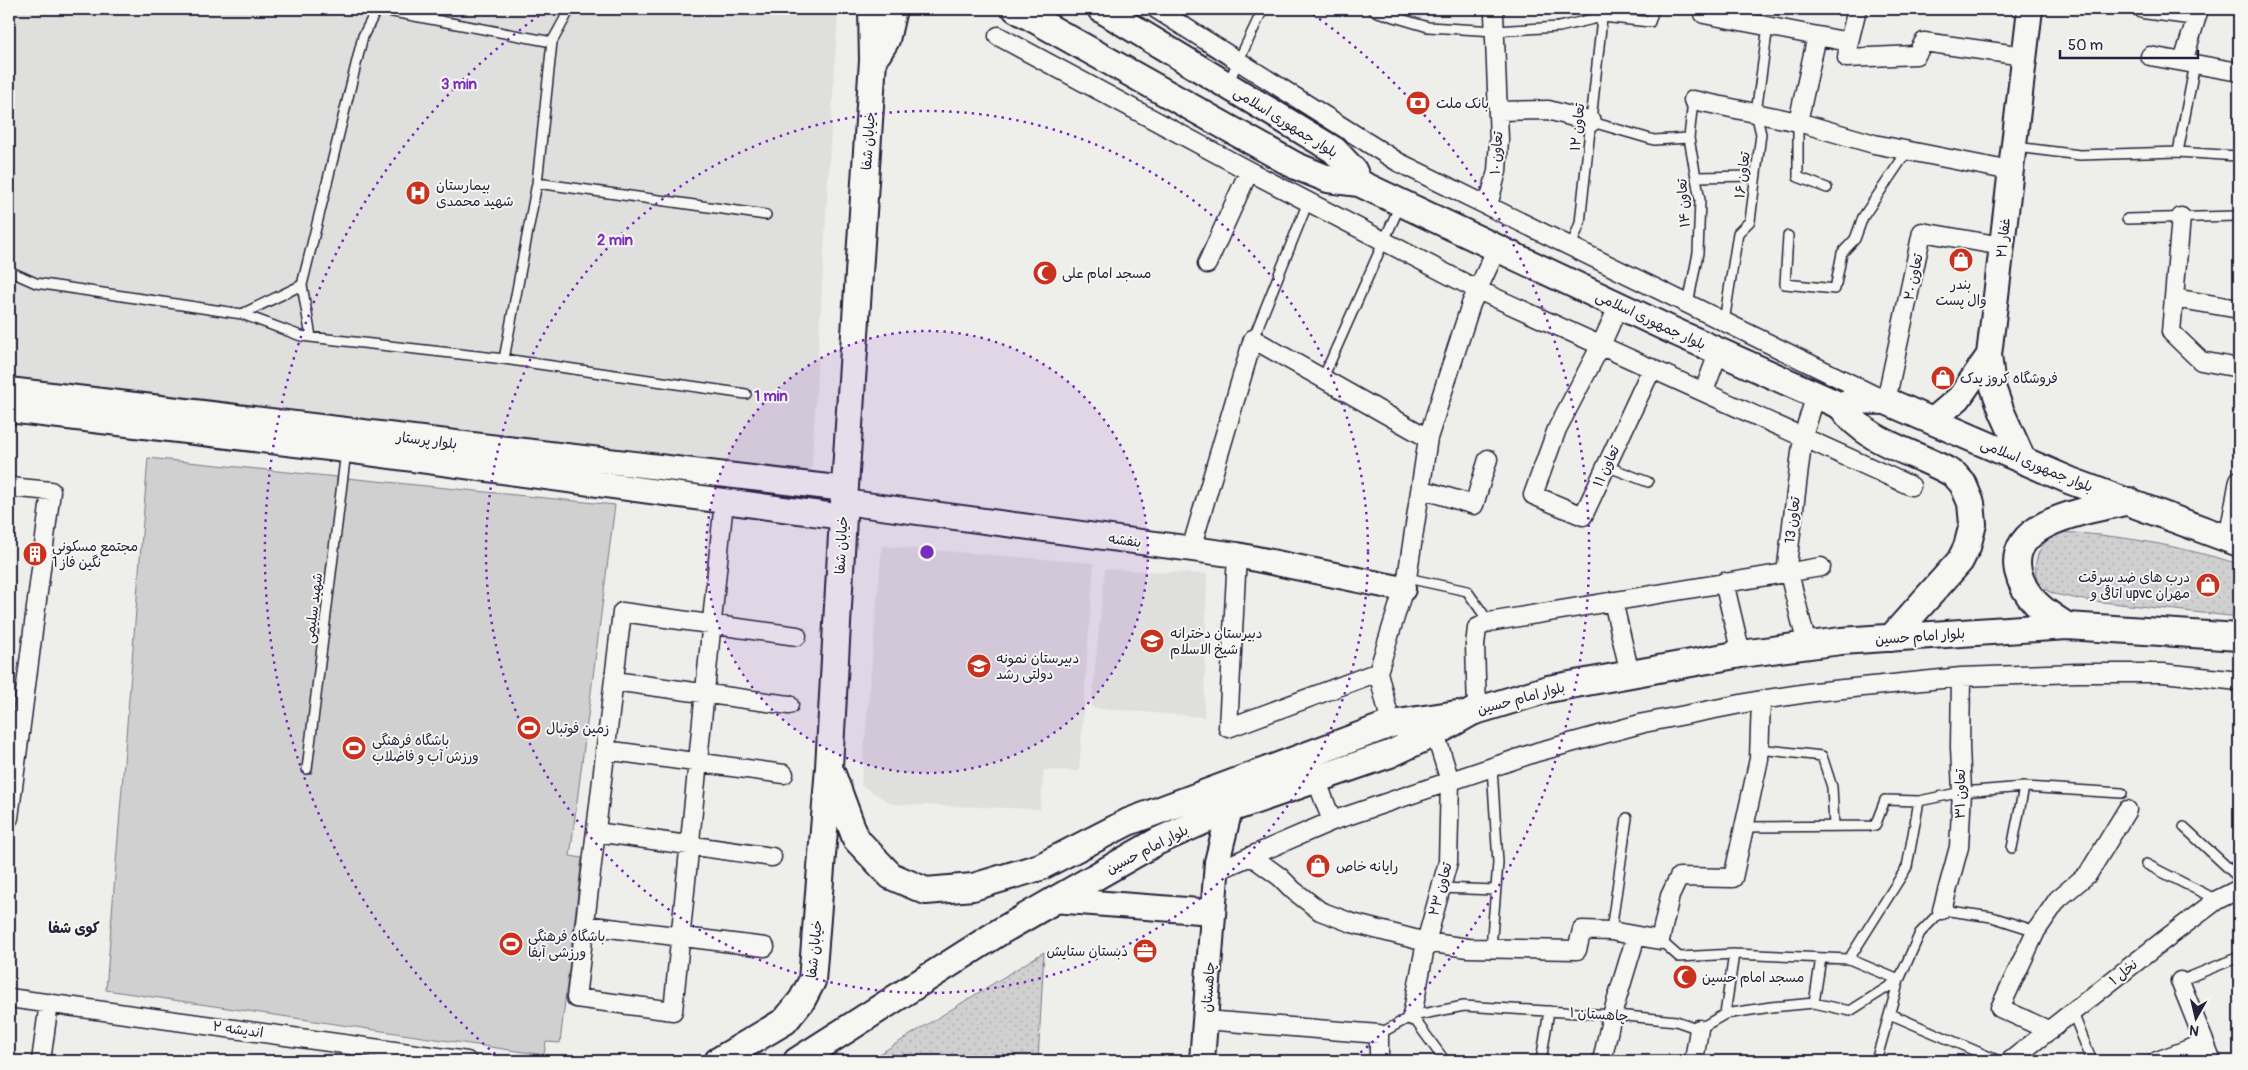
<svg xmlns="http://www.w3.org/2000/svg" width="2248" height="1070" viewBox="0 0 2248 1070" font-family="Pangolin,'Playpen Sans Arabic',sans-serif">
<defs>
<pattern id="grass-dots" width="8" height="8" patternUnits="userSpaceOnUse" patternTransform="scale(1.25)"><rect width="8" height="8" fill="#d0d0d1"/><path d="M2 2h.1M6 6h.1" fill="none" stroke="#b2b2b4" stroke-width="1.8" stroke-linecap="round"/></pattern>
</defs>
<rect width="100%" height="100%" fill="#eeeeeb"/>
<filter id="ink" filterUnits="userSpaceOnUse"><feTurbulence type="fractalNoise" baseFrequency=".02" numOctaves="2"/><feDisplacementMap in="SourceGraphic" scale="10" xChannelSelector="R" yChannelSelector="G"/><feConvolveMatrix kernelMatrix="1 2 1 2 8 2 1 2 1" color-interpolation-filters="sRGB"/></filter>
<g filter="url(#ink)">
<path fill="#dfdfde" d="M9,9H838L811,479L9,377Z
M882,546L1094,563L1079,771L1044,770L1040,809L892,804L861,785Z
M1105,569L1207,574L1204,717L1091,708Z"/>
<path fill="url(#grass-dots)" stroke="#797986" d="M2055,532C2118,534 2179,546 2239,564V617L2084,600L2054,594L2038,586C2032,561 2037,549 2055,532Z
M1044,952L1038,1061H917L878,1055Z"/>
<path fill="#d0d0d1" stroke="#797986" d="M148,458L615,505L570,856L582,858L560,1043L546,1042L544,1055L106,990Z"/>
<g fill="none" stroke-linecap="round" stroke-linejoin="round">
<defs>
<path id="lane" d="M377,9L552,42L570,9
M1374,11L1428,27L1495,31L1559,27L1602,17L1650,22L1654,9
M1228,83L1263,9
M1592,122L1654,140L1689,138
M1798,122V177L1827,188
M2016,147L2080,155L2178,152L2237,156
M2178,152L2195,64
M1696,177L1755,176
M537,183L766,215
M2127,219L2236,216
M1788,236L1785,284L1835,289L1842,253L1855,239L1863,217L1908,150
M1571,247L1580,223L1603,9
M9,271L36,283L242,314L302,285L363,36L377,9
M302,285L311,337
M1688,304L1698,253L1700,200L1689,138L1693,100
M242,314L301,336L504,359L746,394
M1724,322L1738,233L1750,221L1761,134L1756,113L1768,26
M1253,339L1308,202
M504,359L537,183L552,42
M1323,378L1400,205
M1606,466L1648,482
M1407,578L1467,591L1489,622
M1759,749L1822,756L1832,787L1834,826
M307,769L346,451
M1743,827L1875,826L1885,800L1919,801L1962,792L2024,787L2122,793
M2184,827L2239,878
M2012,848L2024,787
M2146,864L2217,900
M1440,888L1495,890
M1611,931L1627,818
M1660,940L1679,957L1734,954L1849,959L1907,867L1919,801
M1491,948L1498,863L1492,767
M1849,959L1899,980L1876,1061
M2180,981L2239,957
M1814,1003L1821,958
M2073,1013L2092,1061
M1725,1014L1734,954
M1890,1014L1999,1061
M1412,1016L1445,1061
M1379,1034L1412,1016L1464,1006L1627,1016L1676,1021L1699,1029L1725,1014L1771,1007L1814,1003L1850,1011L1899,980L1920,933L1942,910L1992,917L2036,931
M1541,1061L1549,1011"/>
<path id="street" d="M1156,9L1398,162L1886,401L1922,232L2002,246
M1705,9L1704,14L1849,42L1847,58L1916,55L1924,42L2024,56
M2143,9L2197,16
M998,36L1249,171L1478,290L1911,486
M1849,42L1857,9
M2150,56L2239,72
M2183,62L2199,9
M1693,100L1798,122L1874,144L2011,171
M1498,111L1548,110L1592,122
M1798,122L1817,36
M1488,206L1497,171L1499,140L1494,14L1495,9
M2181,217L2171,332L2201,361L2239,368
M1207,264L1249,171
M2174,298L2239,309
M1619,305L1601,345L1557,429L1533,495L1583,516L1652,368
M1704,391L1719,351
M9,487L51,491L9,818
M1421,489L1474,505L1488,459
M724,501L673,1011L576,998L622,612L797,636
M2228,539L2239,480
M1191,549L1253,339L1428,438
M1237,555L1228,728L1378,672
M1724,582L1741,654
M1613,601L1630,674
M1807,645L1787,565L1803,436L1816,395
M614,681L789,705
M1477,710L1475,645L1477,628L1489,622L1821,567
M1391,724L1378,672L1407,578L1428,438L1471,304L1497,248
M605,750L784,774
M1316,779L1332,821
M596,832L772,857
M1251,856L1332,821L1537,752L1644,723L1761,700L1814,692L1961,677L2077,673H2163L2239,681
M1216,871L1251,856L1280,877L1293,890L1320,911L1352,923L1426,942L1468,948L1577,950L1582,930L1611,931L1660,940L1670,896L1679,877L1733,878L1759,759L1761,700
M1942,910L1959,847L1962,792L1960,747L1961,677
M585,925L765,947
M2180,981L2212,1061
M9,998L467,1061
M1412,1016L1426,942L1448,862L1450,781L1435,733
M1205,1020L1379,1034V1061
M2050,1031L2000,1008L2036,931L2058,899L2088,874L2127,810
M41,1061L49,1003
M1602,1061L1612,1015L1636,936
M1694,1061L1699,1029
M2010,1061L2164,940L2217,900L2239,889
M2157,1061L2205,1043"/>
<path id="secondary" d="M9,390L845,489
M9,410L346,450L843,517
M1932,421L1959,398L1989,355
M2024,461L2002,412L1993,387L1989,355L2030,9
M844,502L1237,555L1403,589
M1053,900L1213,912
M1202,1061L1217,862L1230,809"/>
<path id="primary" d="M1016,9L1296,166L1328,179L1359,183
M1101,9L1334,150L1353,170L1359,183L1671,330L1841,406L1855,400L1886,401L2071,481L2239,543
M878,53L886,40L893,9
M1841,406C1869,446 1916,451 1955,475L1963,484L1971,503L1973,524L1967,547L1960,561L1891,638
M2067,626C2044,612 2024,598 2018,571C2007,519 2094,510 2129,501
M832,774L856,839L891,876L926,891L973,887L1040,867L1128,822L1391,724L1457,714
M718,1061L785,1021L802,1000L812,981L829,767L843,517L873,60L872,9
M797,1061L1001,931L1158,841L1230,809L1390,754L1435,733L1472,712L1548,689L1741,654L1841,641L2067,626L2239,637"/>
</defs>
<use href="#lane" stroke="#22223b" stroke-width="12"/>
<use href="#street" stroke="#22223b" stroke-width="21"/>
<use href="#secondary" stroke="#22223b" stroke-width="28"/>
<use href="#primary" stroke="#22223b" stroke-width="30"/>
<use href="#lane" stroke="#f6f6f2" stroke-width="9"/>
<use href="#street" stroke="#f6f6f2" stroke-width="18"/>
<use href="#secondary" stroke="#f6f6f2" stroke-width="24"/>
<use href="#primary" stroke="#f6f6f2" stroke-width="26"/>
</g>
</g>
<circle cx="927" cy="552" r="221" fill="#7b2cbf" fill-opacity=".12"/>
<g fill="none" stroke="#7b2cbf" stroke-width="2.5" stroke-dasharray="2.5 5">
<circle cx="927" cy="552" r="221"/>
<circle cx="927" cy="552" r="441"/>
<path d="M501 1059A662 662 0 0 1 547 10M1307 10A662 662 0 0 1 1353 1059"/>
</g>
<defs>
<symbol id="bank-disc" viewBox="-11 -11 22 22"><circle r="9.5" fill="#c8321e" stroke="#f6f6f2"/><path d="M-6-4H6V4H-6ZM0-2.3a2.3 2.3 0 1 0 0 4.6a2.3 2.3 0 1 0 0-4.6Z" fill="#fff"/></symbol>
<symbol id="hospital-disc" viewBox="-11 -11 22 22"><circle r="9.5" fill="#c8321e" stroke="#f6f6f2"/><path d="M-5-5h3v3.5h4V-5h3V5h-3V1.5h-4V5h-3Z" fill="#fff"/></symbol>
<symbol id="shop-disc" viewBox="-11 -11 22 22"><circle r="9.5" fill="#c8321e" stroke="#f6f6f2"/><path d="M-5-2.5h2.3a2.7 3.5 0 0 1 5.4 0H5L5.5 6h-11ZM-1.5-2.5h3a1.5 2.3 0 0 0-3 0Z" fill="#fff"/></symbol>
<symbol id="mosque-disc" viewBox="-11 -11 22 22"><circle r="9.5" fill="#c8321e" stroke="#f6f6f2"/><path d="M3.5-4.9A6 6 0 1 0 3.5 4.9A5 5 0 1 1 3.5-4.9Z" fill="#fff"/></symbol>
<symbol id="building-disc" viewBox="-11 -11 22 22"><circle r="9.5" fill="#c8321e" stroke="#f6f6f2"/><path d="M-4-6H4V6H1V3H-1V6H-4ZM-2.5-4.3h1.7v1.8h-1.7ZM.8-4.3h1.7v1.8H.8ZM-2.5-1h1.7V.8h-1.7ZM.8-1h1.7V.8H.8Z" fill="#fff"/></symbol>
<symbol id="school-disc" viewBox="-11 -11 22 22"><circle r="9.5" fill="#c8321e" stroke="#f6f6f2"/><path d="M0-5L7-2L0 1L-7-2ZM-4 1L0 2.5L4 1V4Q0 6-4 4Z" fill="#fff"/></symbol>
<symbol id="stadium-disc" viewBox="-11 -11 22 22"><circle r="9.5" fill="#c8321e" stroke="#f6f6f2"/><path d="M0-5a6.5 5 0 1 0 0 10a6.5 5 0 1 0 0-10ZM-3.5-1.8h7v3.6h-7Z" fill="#fff"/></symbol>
<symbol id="office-disc" viewBox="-11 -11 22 22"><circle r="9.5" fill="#c8321e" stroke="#f6f6f2"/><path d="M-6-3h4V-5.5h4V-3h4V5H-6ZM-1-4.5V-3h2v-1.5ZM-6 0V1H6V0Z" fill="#fff"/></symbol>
</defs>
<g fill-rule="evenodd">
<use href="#bank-disc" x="1404" y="89" width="28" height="28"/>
<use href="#hospital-disc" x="404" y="179" width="28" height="28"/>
<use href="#shop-disc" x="1947" y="246" width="28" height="28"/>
<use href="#mosque-disc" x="1031" y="259" width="28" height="28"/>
<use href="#shop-disc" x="1929" y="364" width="28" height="28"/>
<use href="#building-disc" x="21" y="540" width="28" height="28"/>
<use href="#shop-disc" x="2194" y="571" width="28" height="28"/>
<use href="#school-disc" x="1138" y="627" width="28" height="28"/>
<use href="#school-disc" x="965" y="652" width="28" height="28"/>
<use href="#stadium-disc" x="515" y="714" width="28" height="28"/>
<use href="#stadium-disc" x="340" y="734" width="28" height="28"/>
<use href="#shop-disc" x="1304" y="852" width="28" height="28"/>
<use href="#stadium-disc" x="497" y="930" width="28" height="28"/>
<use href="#office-disc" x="1131" y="937" width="28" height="28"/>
<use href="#mosque-disc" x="1671" y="963" width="28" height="28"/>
</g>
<g text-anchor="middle" stroke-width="4" stroke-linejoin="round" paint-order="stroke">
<g font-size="14" fill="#22223b" stroke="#f6f6f2" text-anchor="start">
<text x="1436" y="108">بانک ملت</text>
<text x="436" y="190">بیمارستان<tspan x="436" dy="16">شهید محمدی</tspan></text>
<text x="1062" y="278">مسجد امام علی</text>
<text x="1961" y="289" text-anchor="middle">بندر<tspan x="1961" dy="16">وال پست</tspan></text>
<text x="1960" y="383">فروشگاه کروز یدک</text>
<text x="52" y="551">مجتمع مسکونی<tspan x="52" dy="16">نگین فاز 1</tspan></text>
<text x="2190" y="582" text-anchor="end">درب های ضد سرقت<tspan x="2190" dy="16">اتاقی و upvc مهران</tspan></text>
<text x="1170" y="638">دبیرستان دخترانه<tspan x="1170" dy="16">شیخ الاسلام</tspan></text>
<text x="996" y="663">دبیرستان نمونه<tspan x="996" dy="16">دولتی رشد</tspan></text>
<text x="546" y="733">زمین فوتبال</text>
<text x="372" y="745">باشگاه فرهنگی<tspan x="372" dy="16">ورزش آب و فاضلاب</tspan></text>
<text x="1336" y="871">رایانه خاص</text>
<text x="528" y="941">باشگاه فرهنگی<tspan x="528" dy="16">ورزشی آبفا</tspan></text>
<text x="1128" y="956" text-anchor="end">دبستان ستایش</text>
<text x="1702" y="982">مسجد امام حسین</text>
</g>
<g font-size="14" fill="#22223b" stroke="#f6f6f2">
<text transform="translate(1286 122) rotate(32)" y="5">بلوار جمهوری اسلامی</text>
<text transform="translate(1577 127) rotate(-84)" y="5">تعاون ۱۲</text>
<text transform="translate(868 141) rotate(-86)" y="5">خیابان شفا</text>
<text transform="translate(1496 153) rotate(-86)" y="5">تعاون ۱۰</text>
<text transform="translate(1742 175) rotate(-83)" y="5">تعاون ۱۶</text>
<text transform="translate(1683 203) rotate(-94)" y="5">تعاون ۱۴</text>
<text transform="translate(2003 238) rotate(-84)" y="5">غفار ۲۱</text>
<text transform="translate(1913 277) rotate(-78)" y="5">تعاون ۲۰</text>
<text transform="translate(1651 320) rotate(25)" y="5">بلوار جمهوری اسلامی</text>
<text transform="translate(427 440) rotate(7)" y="5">بلوار پرستار</text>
<text transform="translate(2037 465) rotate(22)" y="5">بلوار جمهوری اسلامی</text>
<text transform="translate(1606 466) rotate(-65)" y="5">تعاون ۱۱</text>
<text transform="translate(1792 520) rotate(-83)" y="5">تعاون 13</text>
<text transform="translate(1125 540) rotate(8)" y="5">بنفشه</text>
<text transform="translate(841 545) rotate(-87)" y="5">خیابان شفا</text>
<text transform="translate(313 608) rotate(-83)" y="5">شهید سلیمی</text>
<text transform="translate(1920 636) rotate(-4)" y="5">بلوار امام حسین</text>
<text transform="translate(1521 698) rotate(-15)" y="5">بلوار امام حسین</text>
<text transform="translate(1960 794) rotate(-90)" y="5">تعاون ۳۱</text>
<text transform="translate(1147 849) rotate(-27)" y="5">بلوار امام حسین</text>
<text transform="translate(1440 889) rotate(-75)" y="5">تعاون ۲۳</text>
<text transform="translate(814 949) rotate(-84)" y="5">خیابان شفا</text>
<text transform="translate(2123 972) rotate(-39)" y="5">نخل ۱</text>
<text transform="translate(1208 987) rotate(-86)" y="5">چاهستان</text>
<text transform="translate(1599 1014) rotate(4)" y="5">چاهستان ۱</text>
<text transform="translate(238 1029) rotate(8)" y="5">اندیشه ۲</text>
</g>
<g font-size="15" font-weight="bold" fill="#22223b" stroke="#f6f6f2">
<text x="74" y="933">کوی شفا</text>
</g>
</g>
<circle cx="927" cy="552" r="8" fill="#7b2cbf" stroke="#f6f6f2" stroke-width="2.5"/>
<g font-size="15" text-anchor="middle" font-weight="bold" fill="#7b2cbf" stroke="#f6f6f2" stroke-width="4" stroke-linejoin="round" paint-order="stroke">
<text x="459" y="89">3 min</text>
<text x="615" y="245">2 min</text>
<text x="771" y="401">1 min</text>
</g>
<rect width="2248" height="1070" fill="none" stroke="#f6f6f2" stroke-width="30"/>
<rect x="15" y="15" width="2218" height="1040" fill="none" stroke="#22223b" stroke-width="2" filter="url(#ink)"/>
<g transform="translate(2196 1018) rotate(188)" stroke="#f6f6f2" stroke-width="4" paint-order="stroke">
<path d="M0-4L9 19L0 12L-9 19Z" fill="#22223b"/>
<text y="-8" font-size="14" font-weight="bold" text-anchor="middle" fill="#22223b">N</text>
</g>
<path d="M2060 50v8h138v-8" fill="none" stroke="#22223b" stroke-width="2.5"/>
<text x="2068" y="50" font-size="15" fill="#22223b" stroke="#f6f6f2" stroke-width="4" paint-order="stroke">50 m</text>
</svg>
